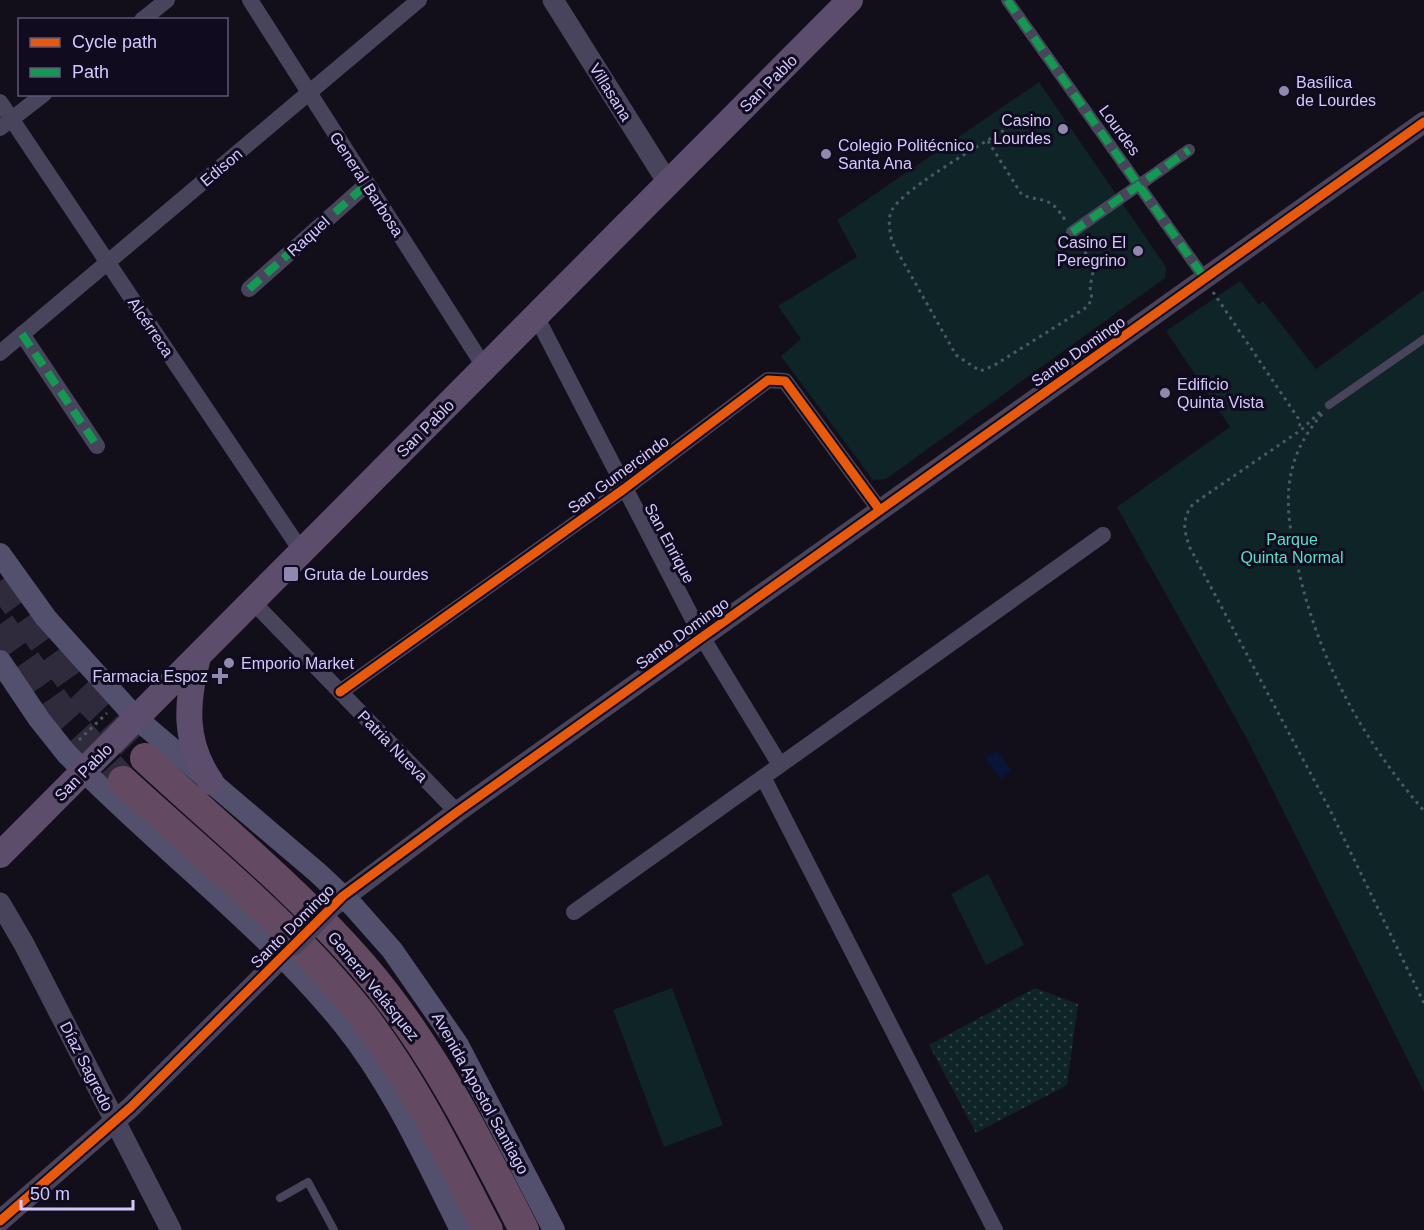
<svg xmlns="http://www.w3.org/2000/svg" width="1424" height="1230" viewBox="0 0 1424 1230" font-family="Arial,sans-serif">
<defs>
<pattern id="grass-dots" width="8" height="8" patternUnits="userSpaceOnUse" patternTransform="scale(1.5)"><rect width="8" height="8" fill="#0f2427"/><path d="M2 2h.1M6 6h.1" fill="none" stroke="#314247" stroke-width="1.8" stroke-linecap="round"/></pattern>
</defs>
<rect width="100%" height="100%" fill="#120f1a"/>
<path fill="url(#grass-dots)" d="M1035,988L1078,1004L1067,1085L976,1133L929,1045Z"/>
<path fill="#0f2427" d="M1039,82L1166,267L1165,278L886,479L873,480L781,356L801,339L778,306L857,257L837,220Z
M1240,281L1259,305L1263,301L1316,369L1424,290V1092L1246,737L1117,507L1230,427L1166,331Z
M988,874L1024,945L986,965L951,894Z
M672,988L723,1125L664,1147L613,1010Z"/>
<path fill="#091538" d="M997,750L1011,771L1000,779L985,758Z"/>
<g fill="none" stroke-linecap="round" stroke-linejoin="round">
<path stroke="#2f2b3c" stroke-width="30" stroke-dasharray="30 15" stroke-linecap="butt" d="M0,581L72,682L145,758
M0,624L66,718L123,781"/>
<path stroke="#4a5867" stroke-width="3" stroke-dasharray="3 4.5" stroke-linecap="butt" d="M1023,119C997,135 903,188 892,210C887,220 890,231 892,242L956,355L980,371L993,366L1087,307L1092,299L1090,287L1093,272L1091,262L1078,241
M988,141L1022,195C1046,203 1050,196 1065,220
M1213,292L1298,418L1301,430
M1320,412L1301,430L1193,504C1181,519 1184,531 1190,548L1329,808L1424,1003
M1322,414C1278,465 1285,511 1299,572C1320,663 1363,740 1424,811
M79,740L107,713"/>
<path stroke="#47445b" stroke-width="8" d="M1329,405L1424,339
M280,1198L308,1182L334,1230"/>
<path stroke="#47445b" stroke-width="12" d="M1007,0L1206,280
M1072,232L1189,150"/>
<path stroke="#47445b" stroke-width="16" d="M250,0L485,368
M142,20L167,0
M0,102L302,552
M0,128L44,94
M249,289L367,184
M536,316L702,637L780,765
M22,334L97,446
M0,353L419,0
M253,602L457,812
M340,692L624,489L768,380L785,381L879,509
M763,777L995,1230
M574,912L1103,535"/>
<path stroke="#47445b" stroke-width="21" d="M553,0L668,183
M0,903L24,944L171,1230
M331,907L457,812L1424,122
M0,1221L131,1107L294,945"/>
<path stroke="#53506e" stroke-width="22" d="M0,554L46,618L136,718L318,873L353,906L392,950L458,1045L554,1230
M0,661L39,719L66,753C156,846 263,925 344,1025C393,1086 426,1161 461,1230"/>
<path stroke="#5c4d6d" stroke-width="26" d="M198,657C186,702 183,742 211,782
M0,855L850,0"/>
<path stroke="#634a62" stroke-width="30" d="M145,758C217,825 300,893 363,966C431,1045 477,1138 524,1230
M123,781C206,857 295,928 364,1017C414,1083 450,1157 488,1230"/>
<path stroke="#47445b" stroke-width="21" d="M294,945L326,912"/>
<path stroke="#139951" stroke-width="8" stroke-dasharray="15 8" stroke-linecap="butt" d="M1007,0L1206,280
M1072,232L1189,150
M249,289L367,184
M22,334L97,446"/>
<defs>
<path id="cycleway" d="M340,692L624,489L768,380L785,381L879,509
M0,1221L131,1107L343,896L457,812L1424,122"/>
</defs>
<use href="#cycleway" stroke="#100b1e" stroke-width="13"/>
<use href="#cycleway" stroke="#e8590c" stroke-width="9"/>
</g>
<g fill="#9088af" stroke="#100b1e" stroke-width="2">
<circle cx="1284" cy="91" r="6"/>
<circle cx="1063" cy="129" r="6"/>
<circle cx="826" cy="154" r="6"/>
<circle cx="1138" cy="251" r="6"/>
<circle cx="1165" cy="393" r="6"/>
<rect x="283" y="566" width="16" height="16" rx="3"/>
<circle cx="229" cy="663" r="6"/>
<path d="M217 667h6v6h6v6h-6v6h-6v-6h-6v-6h6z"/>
</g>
<g text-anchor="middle" stroke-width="6" stroke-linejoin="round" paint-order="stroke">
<g font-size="16" fill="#d4c9ff" stroke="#100b1e" text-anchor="start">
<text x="1296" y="88">Basílica<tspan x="1296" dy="18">de Lourdes</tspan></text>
<text x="1051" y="126" text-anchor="end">Casino<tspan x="1051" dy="18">Lourdes</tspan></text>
<text x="838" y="151">Colegio Politécnico<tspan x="838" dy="18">Santa Ana</tspan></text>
<text x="1126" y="248" text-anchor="end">Casino El<tspan x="1126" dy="18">Peregrino</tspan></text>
<text x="1177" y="390">Edificio<tspan x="1177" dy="18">Quinta Vista</tspan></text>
<text x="304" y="580">Gruta de Lourdes</text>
<text x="241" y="669">Emporio Market</text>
<text x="208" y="682" text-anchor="end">Farmacia Espoz</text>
</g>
<g font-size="16" fill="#d4c9ff" stroke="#100b1e">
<text transform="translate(768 83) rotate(-45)" y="6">San Pablo</text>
<text transform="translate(611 92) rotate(58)" y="6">Villasana</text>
<text transform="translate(1120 130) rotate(54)" y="6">Lourdes</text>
<text transform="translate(221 167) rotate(-40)" y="6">Edison</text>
<text transform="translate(367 184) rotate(57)" y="6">General Barbosa</text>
<text transform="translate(308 236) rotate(-42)" y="6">Raquel</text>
<text transform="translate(151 327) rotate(56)" y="6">Alcérreca</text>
<text transform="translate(1078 351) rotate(-35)" y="6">Santo Domingo</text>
<text transform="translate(425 428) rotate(-45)" y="6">San Pablo</text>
<text transform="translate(618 474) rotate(-36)" y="6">San Gumercindo</text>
<text transform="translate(670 543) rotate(62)" y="6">San Enrique</text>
<text transform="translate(682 633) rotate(-36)" y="6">Santo Domingo</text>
<text transform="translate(393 746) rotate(46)" y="6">Patria Nueva</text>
<text transform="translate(83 772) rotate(-45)" y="6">San Pablo</text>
<text transform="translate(292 926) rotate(-45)" y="6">Santo Domingo</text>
<text transform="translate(374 986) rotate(51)" y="6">General Velásquez</text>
<text transform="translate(87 1066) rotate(63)" y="6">Díaz Sagredo</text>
<text transform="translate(481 1093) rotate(61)" y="6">Avenida Apostol Santiago</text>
</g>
<g font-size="16" fill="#53e1c9" stroke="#100b1e">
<text x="1292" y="545">Parque<tspan x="1292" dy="18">Quinta Normal</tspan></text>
</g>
</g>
<rect x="18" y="18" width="210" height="78" fill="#100b1e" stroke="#5e5778" stroke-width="1.5"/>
<rect x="30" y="38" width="30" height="9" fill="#e8590c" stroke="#5e5778" stroke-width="1.5"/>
<text x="72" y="48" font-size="18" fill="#d4c9ff">Cycle path</text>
<rect x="30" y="68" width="30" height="9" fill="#139951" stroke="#5e5778" stroke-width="1.5"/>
<text x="72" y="78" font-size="18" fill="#d4c9ff">Path</text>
<path d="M21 1200v9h112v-9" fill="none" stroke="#d4c9ff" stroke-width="3"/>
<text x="30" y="1200" font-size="18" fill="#d4c9ff" stroke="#100b1e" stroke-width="4.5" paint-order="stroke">50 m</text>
</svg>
